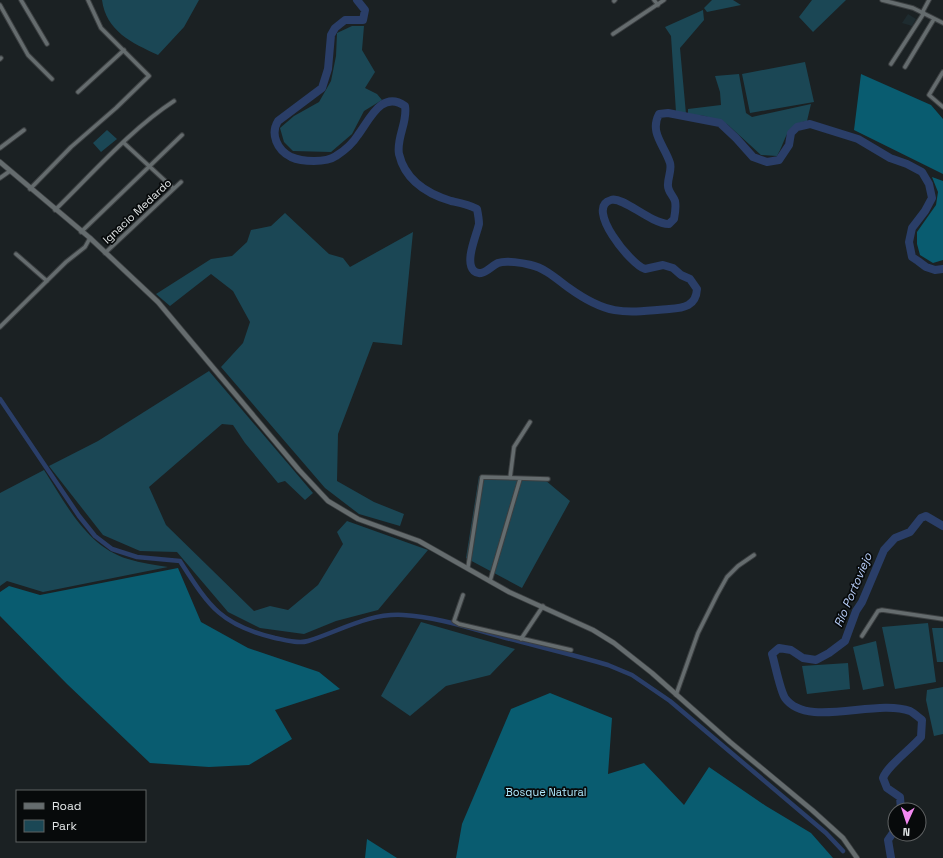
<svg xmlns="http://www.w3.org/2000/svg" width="943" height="858" viewBox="0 0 943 858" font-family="'Space Grotesk',sans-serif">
<rect width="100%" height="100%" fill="#1b2123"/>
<path fill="#1e2b2f" d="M908,14L916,19L912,26L902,23Z"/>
<path fill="#1b4755" d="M102,0H199L184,27L158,55C132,43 106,31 102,0Z
M712,0H733L741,5L707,12L704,8Z
M812,0H846L813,32L799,17Z
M703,10L704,20L680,48L686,114L676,112L671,36L665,27Z
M352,26H364L362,50L375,72L365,88L377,94L382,100L364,111L352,134L331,152L293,151L284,142L280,128L294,116L319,102L331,81L336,56L337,33Z
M805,62L814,102L750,113L742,74Z
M739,74L746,113L752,117L811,104L807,121C785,124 787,139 777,156L761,155L727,124L705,116L688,114V109L721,105L720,92L715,76Z
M107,130L117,139L101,152L93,143Z
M285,213L329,254L343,258L350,267L413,232L402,345L373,342L338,434L337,481L374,502L404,514L400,526L359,514L325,488L221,367L243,343L250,322L233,291L211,274L170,306L156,294L211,259L232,256L247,242L251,230L271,226Z
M209,371L313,493L305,500L285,481L278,483L245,443L233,425L222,424L149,487L166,525L254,611L270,606L288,610L318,585L343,544L337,532L347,521L428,550L378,610L336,621L304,634L260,628L228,612L177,552L140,551L103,535L49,466L98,441Z
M44,470C66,504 87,547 128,559C141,563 155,565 168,567L43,592L7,581L0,586V493Z
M479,476L545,480L570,501L522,588L466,558Z
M421,622L515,649L490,675L446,686L410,716L381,696Z
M928,623L936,682L895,689L882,627Z
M932,628H943V662H937Z
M876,641L884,686L863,690L853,647Z
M848,663L850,689L807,694L802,666Z
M943,687V734L934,736L926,700L927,690Z"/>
<path fill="#095c70" d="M861,74L931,105L943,119V174L854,130Z
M932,177L943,181V260L933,263L920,255L917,244V232L936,205L938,192Z
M178,568L201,622L248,648L319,672L340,689L275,710L292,739L249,765L209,767L150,763L67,684L0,616V592L9,586L40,595Z
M550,693L612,718L608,774L644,763L684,805L709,767L766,806L811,833L833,858H456L462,824L511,709Z
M367,839L397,858H365Z"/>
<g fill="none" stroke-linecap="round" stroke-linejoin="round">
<path stroke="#2a3e68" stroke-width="4.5" d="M0,399L79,516L95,536L112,549L137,557L180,561C209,606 220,625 275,638C285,640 298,644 308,641C340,631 368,613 403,615C438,617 472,629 506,638C540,647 574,655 608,665L632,675L670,701L826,833L843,851"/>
<path stroke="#2a3e68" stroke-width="8" d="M357,0L365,10L363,20H345L335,28L331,35L328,69L322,88L278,121C270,134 277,150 291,157C302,162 326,163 336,156C344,151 353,143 358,135C370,119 382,90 405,106C408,122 396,138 399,154C405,180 428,194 451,201C461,203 468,204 477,209C478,214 479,219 479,224C477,234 464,262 474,271C482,278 491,266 498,263C506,260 523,263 531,265C545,268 558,280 569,288C608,316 624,313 669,309C684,308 696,306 697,289L690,279L681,275L673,268L663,265L645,269C631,265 584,207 611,200C623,196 649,223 669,224L674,219C675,214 676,206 675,201C673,195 667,191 668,184C668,177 672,170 670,163C665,146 649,133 659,114L668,113L720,123L736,138L753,157L767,162L779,160L789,145L791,133L797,127L810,124L858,139L890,158L907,164L922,172L929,184L932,198L925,211L912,228L909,242L912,257L918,261L926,267L935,270L943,269
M901,810L900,797L887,788L883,778C887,766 911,749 921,737L922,720C918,717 914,713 910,711C876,698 807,729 785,698C780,690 775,664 772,654L779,648L791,650L803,658L816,660L829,653L845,641L856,611L862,602L884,550L895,538L910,532L921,518L926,516L943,526
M891,858L888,840L895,830"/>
<defs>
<path id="minor" d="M21,0L47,44
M654,0L658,5
M882,0L913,8L943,23
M614,1L615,0
M0,5L28,55L52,79
M922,13L929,0
M613,34L664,0
M0,59L1,58
M891,64L924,13
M905,67L934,19
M943,72L929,95L943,107
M78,92L124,50
M124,143L173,188
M0,148L24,130
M0,178L10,171
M30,189L71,147L116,108L149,76L101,28L88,0
M55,210C92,174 131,129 174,101
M81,232L182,135
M105,253L181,182
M16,254L47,281
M0,327L66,262L85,247L90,238
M510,478L514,447L530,422
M468,567L482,477L548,479
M490,581L520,479
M463,595L454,621L459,624L571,650
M862,636L878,611L882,610L943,619
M521,639L543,606
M676,695L698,633L717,595L727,577L738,566L754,555"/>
<path id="tertiary" d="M0,162L90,238L158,302L299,470L328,501L358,519L419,541L509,592L593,630L614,643L652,673L730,742L812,810L843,838L857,858"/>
</defs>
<use href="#minor" stroke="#3b3f41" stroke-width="5.5"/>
<use href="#tertiary" stroke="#3b3f41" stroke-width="6"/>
<use href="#minor" stroke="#656c6e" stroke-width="3.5"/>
<use href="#tertiary" stroke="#656c6e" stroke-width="4.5"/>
</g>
<g text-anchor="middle" stroke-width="3.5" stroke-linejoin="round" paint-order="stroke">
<g font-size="11" fill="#e2e6e7" stroke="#070a0b">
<text transform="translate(137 211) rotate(-43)" y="4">Ignacio Medardo</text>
</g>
<g font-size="11" fill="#ade6fa" stroke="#070a0b">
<text x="546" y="796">Bosque Natural</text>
</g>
<g font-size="12" font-style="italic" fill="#b8cef9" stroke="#070a0b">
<text transform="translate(853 590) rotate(-67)" y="4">Río Portoviejo</text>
</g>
</g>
<rect x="16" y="790" width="130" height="52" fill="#070a0b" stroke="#5f6263"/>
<rect x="24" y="803" width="20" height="6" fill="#656c6e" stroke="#5f6263"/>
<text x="52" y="810" font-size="12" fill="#e2e6e7">Road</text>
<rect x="24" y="820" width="20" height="12" fill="#1b4755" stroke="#5f6263"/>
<text x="52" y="830" font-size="12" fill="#e2e6e7">Park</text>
<g transform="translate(907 822) rotate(183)"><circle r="19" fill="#070a0b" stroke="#5f6263"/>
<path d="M0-3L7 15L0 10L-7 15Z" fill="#f389f1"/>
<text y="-6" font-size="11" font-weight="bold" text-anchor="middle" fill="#e2e6e7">N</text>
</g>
</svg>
